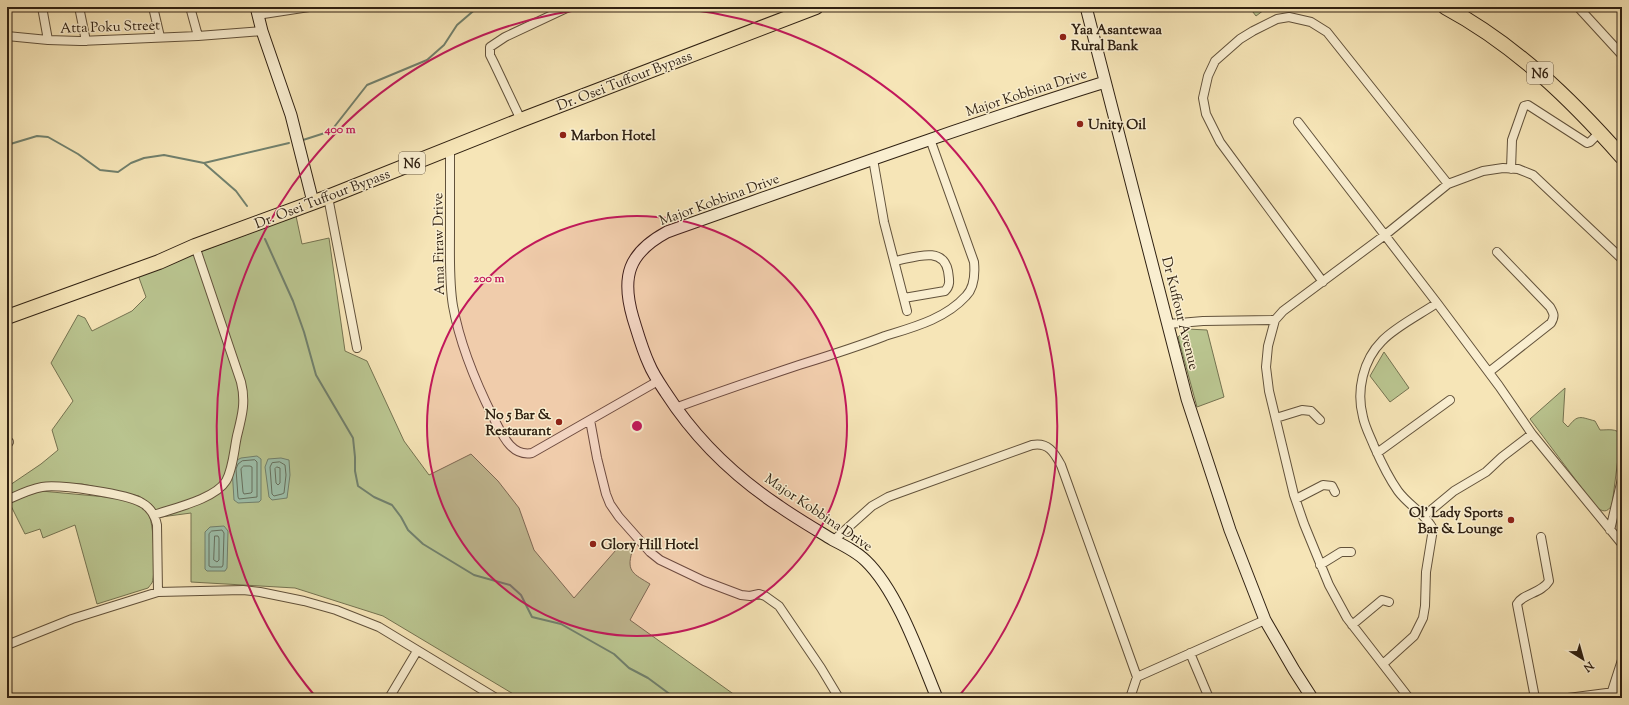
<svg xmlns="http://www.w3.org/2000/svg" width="1629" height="705" viewBox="0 0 1629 705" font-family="'Sorts Mill Goudy',serif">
<rect width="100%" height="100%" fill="#f6e5b7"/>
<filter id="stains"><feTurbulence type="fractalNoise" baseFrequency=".005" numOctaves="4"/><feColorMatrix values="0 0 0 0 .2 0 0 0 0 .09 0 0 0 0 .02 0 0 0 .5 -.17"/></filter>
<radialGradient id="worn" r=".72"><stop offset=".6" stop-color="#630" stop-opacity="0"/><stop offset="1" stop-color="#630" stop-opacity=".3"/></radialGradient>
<path fill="#bac590" stroke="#757351" d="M1249,7H1268L1256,16Z
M296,216L302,244L329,238L345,351L367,361L404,441L429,475L471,454L498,481L519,508L534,550L574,598L623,542L632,552C626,572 634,574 650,584L630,620L739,698H520L383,616L295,588L191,582V513L161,517L152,505L139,496L82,484L51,483L11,493L7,492V487L41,464L58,450L52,430L73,401L51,363L78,315L85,318L92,331L132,311L146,297L138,275Z
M1187,329L1207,330L1224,397L1197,407L1178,337Z
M1384,352L1409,388L1390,402L1370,376Z
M1565,388L1563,422L1568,427C1578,414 1580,417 1595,421L1600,430C1608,430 1617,428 1621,435L1612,505C1607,513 1603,512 1596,507L1530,419Z
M41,491L128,499C137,501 143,505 148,513C154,521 156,573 152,583C151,584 149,587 148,588L97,604L75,525L43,538L40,529L25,534L9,502Z"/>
<path fill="#9dbfaa" stroke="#71806d" d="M257,456L261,459V500L259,502L238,503L234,500L232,468L235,461L241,458Z
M281,458L289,460L290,475L287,498L272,500L269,497L265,467L268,459Z
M224,526L228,531L227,568L225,571H207L205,569V532L210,527Z"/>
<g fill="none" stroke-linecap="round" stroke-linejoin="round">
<path stroke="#66705e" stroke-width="1" d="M255,460L257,462V497L239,499L238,497L236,469L238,464L242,461Z
M280,462L285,465L286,475L284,493L282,494L274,496L272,494L270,467L272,463Z
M244,466H250L252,467V492L251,493L244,494L243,492L241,469Z
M277,467L280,468V483L278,485L276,483L275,469Z
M212,531L222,530L224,533L223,565L222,567H211L209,566V534Z
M215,536H218L219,538V560L217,562L214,560Z"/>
<path stroke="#71806d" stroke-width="2" d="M303,140L331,131L367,85L427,60L444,45L457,25L478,7
M7,145L37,136L48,137L78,154L100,170L118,172L131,163L144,158L164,155L204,163L289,143
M205,164L236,191L247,206
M265,239L293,301L304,332L316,375L353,438L355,457V471L358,486L374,497L392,505L401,517L408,530L423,544L474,575L510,585L521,595L532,617L561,624L614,654L629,668L648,678L675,698"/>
<defs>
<path id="street" d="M42,7L48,40
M79,7L86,41
M153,7L160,37
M190,7L198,36
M1578,7L1622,55
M257,15L309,7
M7,36L48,40L80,41L198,36L262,31
M521,120L494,63L490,55V47L505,37L569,7
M1298,122L1437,303L1499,386L1532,434L1622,544
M450,148C450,176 450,204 450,233C450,257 449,282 453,306C460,345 476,383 493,417C502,434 511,457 532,453L658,381
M873,159L884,222L907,311
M1511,169L1512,140L1524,106L1528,105L1587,143L1590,142L1600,132
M328,197L357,348
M895,261C913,258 943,245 948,271C949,279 951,285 945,291L904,298
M1323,282L1220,142L1206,114L1203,98L1208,76L1215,61L1240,39L1253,31L1277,19L1289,17L1311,22L1327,32L1448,184
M1168,324L1203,321L1275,320
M1489,372L1551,323C1555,316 1554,314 1550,307L1497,252
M675,408C716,393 757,379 799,365C828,356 857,347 885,336C914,327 945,319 966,296C974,288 975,273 974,262L930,139
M1276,418L1302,410L1311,411L1320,420
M590,420L597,458L606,494L610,504L619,517L650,552L660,560L704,581L741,595L750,596L759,594L765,596L779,606L821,668L839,698
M7,445L9,442
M1377,453L1450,400
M1296,499L1323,485L1332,486L1335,492
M7,500C18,495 30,489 42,487C59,484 128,494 142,503C151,508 155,515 157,525L158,592
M154,515C174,508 215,499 226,481C233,469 234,450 237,436C242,416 246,402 241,382L195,246
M1424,516L1454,491L1486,472L1502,457L1532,434
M1610,530L1622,479
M834,540L872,506L888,497L1032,445C1048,442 1054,452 1061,465L1137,677
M1320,565L1341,552H1351
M1352,625L1382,600L1389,602
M7,645L72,619L158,592L243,590L260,592L304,601L336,610L379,627L496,698
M1190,653L1209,698
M1383,664L1414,636L1423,618L1425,606L1426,572L1433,529C1425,513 1409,506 1398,491C1388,477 1381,462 1374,446C1370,436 1365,427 1363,417C1356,391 1363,360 1382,341C1395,327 1421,314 1437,303
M1612,691L1622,660
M389,698L417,651
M1130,698L1137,677L1265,620
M1409,698L1347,618L1329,585L1304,524L1294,495L1269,391L1266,367L1268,346L1275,320L1283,311L1385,235L1448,184L1483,171L1503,168L1518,169L1533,175L1622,259
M1535,698L1517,604C1522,594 1542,593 1549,581L1541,537
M1568,698L1622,691"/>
<path id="secondary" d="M256,7L262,31L291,115L313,202
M1086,7L1187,399L1230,530L1265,620L1294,670L1312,698
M937,698C920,657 898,592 866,561C857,552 845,546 833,540C815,529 796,518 779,506C734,476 695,438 666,393C660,384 653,374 649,364C642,349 638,334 633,318C621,277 628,253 667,232C812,181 957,128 1105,82"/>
<path id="highway" d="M1445,7C1514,44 1570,98 1622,157
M7,317L159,262L195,246L328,197L521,120L816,7"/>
</defs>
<use href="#street" stroke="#62523b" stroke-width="10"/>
<use href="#secondary" stroke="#302112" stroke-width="13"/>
<use href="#highway" stroke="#302112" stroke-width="16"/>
<use href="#street" stroke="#f9eed0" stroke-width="8"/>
<use href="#secondary" stroke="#f9eed0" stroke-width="11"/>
<use href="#highway" stroke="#f6e5b7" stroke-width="14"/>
</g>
<circle cx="637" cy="426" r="210" fill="#c2185b" fill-opacity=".12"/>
<g fill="none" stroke="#c2185b" stroke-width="2">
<circle cx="637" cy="426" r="210"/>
<path d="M315 696A420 420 0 0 1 608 7M666 7A420 420 0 0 1 959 696"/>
</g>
<g fill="#8f2418" stroke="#f9eed0" stroke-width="1.5">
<circle cx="1063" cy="37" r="4"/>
<circle cx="1080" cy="124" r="4"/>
<circle cx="563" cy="135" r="4"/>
<circle cx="559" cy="422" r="4"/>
<circle cx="1511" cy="520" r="4"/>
<circle cx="593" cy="544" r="4"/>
</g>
<g text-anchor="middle" stroke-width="3" stroke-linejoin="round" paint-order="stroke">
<g fill="#f9eed0" stroke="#6c5e4b" stroke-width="1">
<rect x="1527" y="62" width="26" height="22" rx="3"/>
<rect x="399" y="152" width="26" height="22" rx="3"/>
</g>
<g font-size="13" font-weight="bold" fill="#302112">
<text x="1540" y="78">N6</text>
<text x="412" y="168">N6</text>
</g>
<g font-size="14" fill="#302112" stroke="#f9eed0">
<text transform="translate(110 26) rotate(-2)" y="5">Atta Poku Street</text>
<text transform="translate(624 80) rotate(-21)" y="5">Dr. Osei Tuffour Bypass</text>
<text transform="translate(1026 92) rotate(-18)" y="5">Major Kobbina Drive</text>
<text transform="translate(322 198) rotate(-21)" y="5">Dr. Osei Tuffour Bypass</text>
<text transform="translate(719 199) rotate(-20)" y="5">Major Kobbina Drive</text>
<text transform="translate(438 244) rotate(-91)" y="5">Ama Firaw Drive</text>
<text transform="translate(1181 313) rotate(76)" y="5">Dr Kuffour Avenue</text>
<text transform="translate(819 512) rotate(34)" y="5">Major Kobbina Drive</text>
</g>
<g font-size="14" font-weight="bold" fill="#302112" stroke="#f9eed0" text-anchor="start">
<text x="1071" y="34">Yaa Asantewaa<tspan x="1071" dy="16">Rural Bank</tspan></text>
<text x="1088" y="129">Unity Oil</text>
<text x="571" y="140">Marbon Hotel</text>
<text x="551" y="419" text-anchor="end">No 5 Bar &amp;<tspan x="551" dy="16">Restaurant</tspan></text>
<text x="1503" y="517" text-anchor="end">Ol' Lady Sports<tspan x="1503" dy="16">Bar &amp; Lounge</tspan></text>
<text x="601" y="549">Glory Hill Hotel</text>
</g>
</g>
<circle cx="637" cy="426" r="6" fill="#c2185b" stroke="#f9eed0" stroke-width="2"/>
<g font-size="12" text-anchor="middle" font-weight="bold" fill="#c2185b" stroke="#f9eed0" stroke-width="3" stroke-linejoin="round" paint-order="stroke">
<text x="340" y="133">400 m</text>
<text x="489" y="282">200 m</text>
</g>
<rect width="1629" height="705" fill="none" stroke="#f6e5b7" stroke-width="24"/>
<rect x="8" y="8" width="1613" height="689" fill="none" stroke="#302112" stroke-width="2"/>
<rect x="12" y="12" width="1605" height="681" fill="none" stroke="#302112"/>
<g transform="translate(1583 659) rotate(143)" stroke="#f9eed0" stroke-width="3" paint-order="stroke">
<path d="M0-3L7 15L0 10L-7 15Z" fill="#302112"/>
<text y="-6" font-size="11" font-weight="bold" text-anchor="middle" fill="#302112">N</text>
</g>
<rect width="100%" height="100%" filter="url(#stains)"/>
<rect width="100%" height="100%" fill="url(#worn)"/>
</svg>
